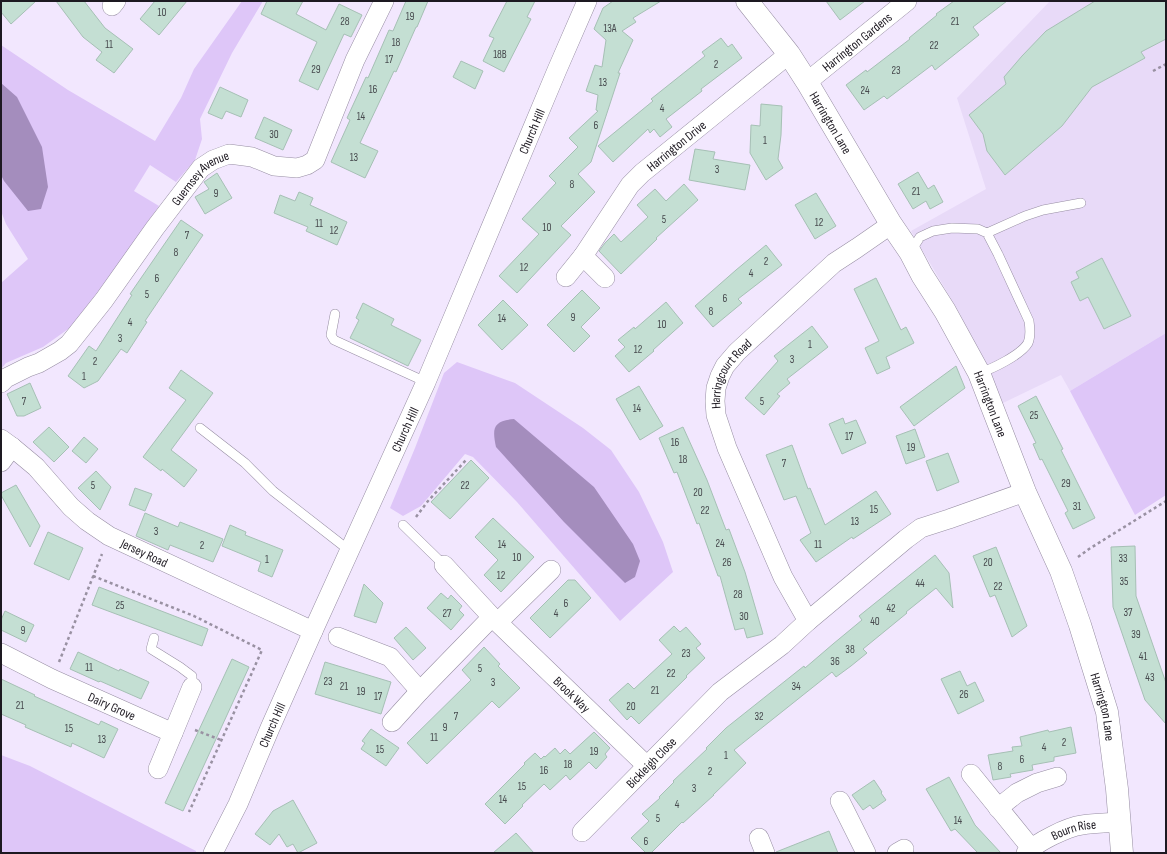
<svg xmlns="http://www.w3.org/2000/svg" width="1167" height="854" viewBox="0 0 1167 854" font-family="'Sofia Sans Condensed',sans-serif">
<rect width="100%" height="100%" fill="#f2e7fe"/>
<path fill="#e8daf8" d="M1050,1H1166V333L1070,391L1061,375L1003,403L959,312L911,231L986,189L957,98Z"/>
<path fill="#dec6f8" d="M242,1H263L232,53L200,119L202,139L195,160L176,182L150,165L134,191L159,206L114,270L71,327L43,347L6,363L1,369V283L28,259L6,224L1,211V45L68,90L155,141L181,98L194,69Z
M1166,333V495L1135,515L1070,391Z
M457,362L515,383L583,428L611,450L639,492L663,542L673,572L620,621L517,502L473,457L465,454L421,506L403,516L390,508L415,448L444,373Z
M1,755L30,766L196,851V853H1Z"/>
<path fill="#a48dbd" d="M1,83L17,97L42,147L48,187L41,209L28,211L4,181L1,175Z
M514,419L594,487L633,544L640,561L635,577L625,583L564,522L496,447C492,428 493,421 514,419Z"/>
<path fill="#c4dfd3" stroke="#a6c0b5" d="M1,1H36L11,24L1,12Z
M56,1H84L105,28L133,49L114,73L96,60L102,52L83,37Z
M155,1H187L159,35L140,19Z
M267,1H303L296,14L326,30L339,4L362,15L351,37L344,34L318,90L299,81L317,42L261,14Z
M406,1H428L417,27H416L396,72L394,71L360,143L378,151L365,178L331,162L350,120L347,118L366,77L368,78L389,30L393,31Z
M507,1H535L527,17L531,19L504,72L483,61L494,38L489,36Z
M613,1H661L633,18L636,22L622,31L633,40L618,73H620L591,162L578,174L595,192L561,226L571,235L517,293L499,276L539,234L522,219L556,183L549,176L578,147L569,138L598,111L596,110L598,95L586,91L595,65L602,67L606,40L594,29L603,8Z
M826,1H865L840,20Z
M954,1H1007L973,27L979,35L935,70L932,65L887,99L884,96L864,110L846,85L866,70L867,72L910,39L909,38L937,15L936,14Z
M1095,1H1166V39L1141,52L1145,58L1092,87L1062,126L1005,175L987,151L983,134L969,115L1006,84L1004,77L1022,56L1046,31Z
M721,38L728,47L732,44L742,58L701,89L702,91L666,119L672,127L660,137L654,129L650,133L648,129L613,162L598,146L653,101L651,99L705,56L702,52Z
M461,61L483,71L475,89L453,77Z
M220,87L248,100L241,117L226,111L222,119L208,113Z
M761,104L782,106L781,135L778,159L783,168L766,180L750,153L751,125L760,126Z
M264,117L292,130L283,150L255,138Z
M695,149L715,152L713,159L750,165L745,190L689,180Z
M918,172L928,189L934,185L943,202L930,209L926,201L913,209L898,184Z
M217,173L232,198L205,214L195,197L209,189L204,182Z
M684,184L698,200L656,238L657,239L621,274L599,251L605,243L614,234L621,242L648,217L637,205L655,189L666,201Z
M299,192L313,198L310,205L347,222L337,245L306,231L308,227L274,213L280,195L295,201Z
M816,193L836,226L815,239L795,205Z
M181,220L203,235L145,321L147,322L127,353L121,349L98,381L84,388L68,376L89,346L96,351L132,295L130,294Z
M766,245L782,265L738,299L742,303L713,327L695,306L736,270Z
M1102,258L1131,316L1104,329L1088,297L1080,301L1071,282L1079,278L1076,272Z
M876,278L901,330L906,327L914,343L886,357L890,368L877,374L865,348L879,341L854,289Z
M582,290L600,308L581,327L590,336L574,352L547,325Z
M503,300L528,325L502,350L478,325Z
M666,302L683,323L653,350L654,351L629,372L615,356L625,347L618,340L634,327L635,329Z
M363,303L394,319L391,325L421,340L408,366L350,338L359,320L356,318Z
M812,326L828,347L787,379L790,383L777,394L780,396L764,415L745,398L778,361L774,356Z
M956,366L965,388L914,426L900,407Z
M181,370L213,393L171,450L197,470L184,487L162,469L161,471L143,457L186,400L169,388Z
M30,383L41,408L24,416H17L7,394Z
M639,386L663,426L640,440L616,399Z
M1036,396L1063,449L1061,450L1095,518L1073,529L1065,513L1068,511L1042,459L1040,460L1033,444L1036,443L1018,406Z
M843,418L845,424L856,420L866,443L842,454L829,424Z
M49,427L69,447L54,462L33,442Z
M683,427L707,480L726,530L729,529L745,572L763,634L747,638L744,628L735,630L720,576H718L699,523L697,524L677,472L674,473L659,438Z
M915,429L925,457L906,464L896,436Z
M84,437L98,449L86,463L72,451Z
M792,445L808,489L810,488L825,525L876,491L891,514L853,539L852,537L816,562L800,540L811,533L796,496L784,500L766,455Z
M948,453L959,482L937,491L926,461Z
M471,460L489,478L450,519L431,502Z
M96,471L111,487L100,510L78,488Z
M16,485L40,526L30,547L1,495V493Z
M135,488L152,494L145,511L129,505Z
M145,513L178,527L180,522L223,539L213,562L170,545L168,550L136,536Z
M493,518L534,557L501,592L484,575L498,560L475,537Z
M230,525L246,532L245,535L283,550L272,577L258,571L261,562L222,546Z
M48,532L83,548L69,580L34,564Z
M1135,546L1136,596L1166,683V724L1145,700L1113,607L1111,547Z
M996,547L1027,626L1012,637L995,595L990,597L973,556Z
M935,555L949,573L953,608L936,588L906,612L907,613L863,649L867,653L851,666L836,677L832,672L734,750L746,763L713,795H714L683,823L682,822L651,853H646L631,838L649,821L642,814L660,798L659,797L674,782L673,781L707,749L706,748L726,728L804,666L805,668L833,644L862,620L859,616Z
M568,580H575L591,598L550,638L530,618Z
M364,584L383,603L376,623L354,616Z
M99,587L208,629L202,646L92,605Z
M441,593L448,599L451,595L462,606L459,610L464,615L451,630L427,608Z
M5,611L34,625L26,642L1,630V620Z
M674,626L680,632L686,627L701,644L696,648L705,658L686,676L687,677L639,724L631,716L627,720L609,700L628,683L634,689L672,654L659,640Z
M406,627L426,648L413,660L394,638Z
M484,647L500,664L498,666L520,688L499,708L492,701L427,764L407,743L471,680L462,670Z
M78,652L119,671L120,669L149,682L141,699L100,681L99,682L70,669Z
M232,659L249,667L183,811L165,803Z
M325,662L391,682L381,714L315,694Z
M960,671L967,686L975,682L984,701L958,714L941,679Z
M1,679L35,695L34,696L99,725L101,721L118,729L104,758L72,743L71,747L25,727L26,725L1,714Z
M1071,727L1076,753L1054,757V761L1032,765L1033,770L1010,774L1011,777L993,780L988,755L1013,751L1012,747L1022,746L1020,737L1048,730L1049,732Z
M371,729L399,748L386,766L361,749L365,743L362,741Z
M594,732L610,748L605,754L607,757L596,769L589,762L570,780L566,775L550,790L544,784L522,805L523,806L505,824L485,804L525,764L524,763L535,753L541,759L544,756L545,757L555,748L560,754L565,749L570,754Z
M949,777L975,825L1001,853H978L955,829L951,831L926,789Z
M874,780L882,792L881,793L886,800L873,809L870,805L863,810L852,795Z
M293,800L317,843L298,853L293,844L287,847L279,834L270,845L255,834L273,811Z
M829,831L838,853H776V852Z
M516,833L534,853H493Z"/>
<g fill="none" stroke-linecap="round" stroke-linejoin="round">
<defs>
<path id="service" d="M911,251L920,237L933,231L952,228L978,229L987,233L1025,216L1043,210L1081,203
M335,314L331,335L334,340L426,382
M979,373C992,369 1021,355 1028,343C1031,336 1030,328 1029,321L998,254L987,233
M200,428L245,463L273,491L350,551
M403,525L444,565
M154,638L151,649L180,667L192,676V687"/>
<g id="minor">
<path d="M112,6L116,1"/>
<path id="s1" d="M807,82L907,1"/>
<path id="s2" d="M583,256L630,185L642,173L789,54"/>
<path d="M566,277L583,256L605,278"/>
<path id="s3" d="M1,383L6,378L28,367L39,363L60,351L69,344L104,300L155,228L201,168L213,160L229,154L252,157L274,166L297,168L307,165L315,160L355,60L384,1"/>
<path id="s4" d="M1,439L12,447L36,467L71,507L87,521L109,536L313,631"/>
<path d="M1,462L12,447"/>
<path id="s5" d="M444,565L492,617L647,766"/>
<path id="s6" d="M808,621L783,577L727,448L716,415L715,401L716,388L720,376L725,366L737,352L834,263L857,248L883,230L891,224"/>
<path d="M498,622L551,570"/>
<path d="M338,637L390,657L420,691"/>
<path id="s7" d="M1,653L52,679L173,733L192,687"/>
<path d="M392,722L420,691L492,617"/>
<path d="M158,769L173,733"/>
<path d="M971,774L1031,848"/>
<path d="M840,801L866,853"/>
<path d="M998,808L1017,793L1037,783L1057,777"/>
<path id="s8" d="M582,832L720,692L782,645L808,621L906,539L921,528L949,519L1025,492"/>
<path d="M759,838L765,853"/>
<path id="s9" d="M213,853L238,804L270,728L313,631L426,382L557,70L587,1"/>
<path d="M897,853L904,849"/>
<path id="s10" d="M1026,853C1037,842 1067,827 1082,825C1095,823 1108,823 1120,822"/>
</g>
<g id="tertiary">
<path id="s11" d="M747,1L789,54L807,82L891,224L910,252L922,275L945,311L979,373L1025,492L1061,571L1080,625L1107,712L1117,789L1122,853"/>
</g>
</defs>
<use href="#service" stroke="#978ea3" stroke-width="10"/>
<use href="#minor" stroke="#978ea3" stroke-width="20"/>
<use href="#tertiary" stroke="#978ea3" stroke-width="23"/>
<path stroke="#9991a2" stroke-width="2.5" stroke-dasharray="3 3" stroke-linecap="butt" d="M1153,71L1166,64
M416,517L428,501L467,459
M1078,557L1089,549L1166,501
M93,576L194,616L262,650L250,677L189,812
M59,662L102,554
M195,730L221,740"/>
<use href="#service" stroke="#fff" stroke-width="9"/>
<use href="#minor" stroke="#fff" stroke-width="19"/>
<use href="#tertiary" stroke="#fff" stroke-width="22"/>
</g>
<g text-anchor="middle" stroke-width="3" stroke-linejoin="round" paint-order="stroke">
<g font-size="11" fill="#474a4e">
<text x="162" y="16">10</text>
<text x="410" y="20">19</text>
<text x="345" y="25">28</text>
<text x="955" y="25">21</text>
<text x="610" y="32">13A</text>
<text x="396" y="46">18</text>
<text x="109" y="48">11</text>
<text x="934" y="49">22</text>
<text x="500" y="58">18B</text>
<text x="389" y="63">17</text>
<text x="716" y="68">2</text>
<text x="316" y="73">29</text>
<text x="896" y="74">23</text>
<text x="603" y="86">13</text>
<text x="373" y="93">16</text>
<text x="865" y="94">24</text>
<text x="662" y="112">4</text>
<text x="361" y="120">14</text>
<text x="596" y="129">6</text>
<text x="274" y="138">30</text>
<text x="765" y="144">1</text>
<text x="354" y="161">13</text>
<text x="717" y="173">3</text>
<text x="572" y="188">8</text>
<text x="916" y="195">21</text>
<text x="216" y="197">9</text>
<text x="664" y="223">5</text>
<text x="819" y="226">12</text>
<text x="319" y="227">11</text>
<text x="547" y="231">10</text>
<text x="334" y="234">12</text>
<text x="187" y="239">7</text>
<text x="176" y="256">8</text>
<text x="766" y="265">2</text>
<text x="524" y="271">12</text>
<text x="751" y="277">4</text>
<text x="157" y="282">6</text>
<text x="147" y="298">5</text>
<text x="725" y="302">6</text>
<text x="711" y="315">8</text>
<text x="573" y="321">9</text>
<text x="502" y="322">14</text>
<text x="130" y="326">4</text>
<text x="662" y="328">10</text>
<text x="120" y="342">3</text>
<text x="810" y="348">1</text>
<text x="638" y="353">12</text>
<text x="792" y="363">3</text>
<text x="95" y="365">2</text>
<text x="84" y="380">1</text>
<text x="24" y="405">7</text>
<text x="762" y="405">5</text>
<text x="637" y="412">14</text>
<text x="1034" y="419">25</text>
<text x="849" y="440">17</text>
<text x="675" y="446">16</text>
<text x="911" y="451">19</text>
<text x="683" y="463">18</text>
<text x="784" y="467">7</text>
<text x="1066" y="487">29</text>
<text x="93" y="489">5</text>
<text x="465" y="489">22</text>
<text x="698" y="496">20</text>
<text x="1077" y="510">31</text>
<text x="874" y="513">15</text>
<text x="705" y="514">22</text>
<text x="855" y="525">13</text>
<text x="156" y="535">3</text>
<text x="720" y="547">24</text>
<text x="502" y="548">14</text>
<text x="818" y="548">11</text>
<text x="202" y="549">2</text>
<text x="517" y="561">10</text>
<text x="1123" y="562">33</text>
<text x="267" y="563">1</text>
<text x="727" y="566">26</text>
<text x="988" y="566">20</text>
<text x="501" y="579">12</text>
<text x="1124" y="585">35</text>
<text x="920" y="587">44</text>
<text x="998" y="590">22</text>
<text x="738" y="598">28</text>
<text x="566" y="607">6</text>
<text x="120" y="609">25</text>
<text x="891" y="612">42</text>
<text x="1128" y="616">37</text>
<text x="447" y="617">27</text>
<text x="556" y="617">4</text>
<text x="744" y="620">30</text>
<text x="875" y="625">40</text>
<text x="23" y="634">9</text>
<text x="1136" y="638">39</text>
<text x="850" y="653">38</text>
<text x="686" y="657">23</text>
<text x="1143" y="660">41</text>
<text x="835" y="665">36</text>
<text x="89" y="671">11</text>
<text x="480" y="672">5</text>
<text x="671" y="677">22</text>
<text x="1150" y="681">43</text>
<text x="328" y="685">23</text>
<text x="493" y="686">3</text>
<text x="344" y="690">21</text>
<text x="796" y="690">34</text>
<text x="655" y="694">21</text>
<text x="361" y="695">19</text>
<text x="964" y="698">26</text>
<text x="378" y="700">17</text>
<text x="20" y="709">21</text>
<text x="631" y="710">20</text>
<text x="456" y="720">7</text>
<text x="759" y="720">32</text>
<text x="445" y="731">9</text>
<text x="69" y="732">15</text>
<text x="434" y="741">11</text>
<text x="102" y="743">13</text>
<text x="1064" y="746">2</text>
<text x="1044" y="751">4</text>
<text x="380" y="753">15</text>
<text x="594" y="755">19</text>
<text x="726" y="759">1</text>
<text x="1022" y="763">6</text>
<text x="568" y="768">18</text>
<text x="1000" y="770">8</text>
<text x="544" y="774">16</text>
<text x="710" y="775">2</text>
<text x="522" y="790">15</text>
<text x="694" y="792">3</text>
<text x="503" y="803">14</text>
<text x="677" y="808">4</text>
<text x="658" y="822">5</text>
<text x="958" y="824">14</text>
<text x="646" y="845">6</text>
</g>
<g font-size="13" fill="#1d1921" stroke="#f2e7fe">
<text dy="5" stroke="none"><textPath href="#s1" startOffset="64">Harrington Gardens</textPath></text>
<text dy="5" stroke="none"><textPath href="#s11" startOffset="148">Harrington Lane</textPath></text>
<text dy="5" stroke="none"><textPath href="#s9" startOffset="789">Church Hill</textPath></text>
<text dy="5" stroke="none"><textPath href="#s2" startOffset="146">Harrington Drive</textPath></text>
<text dy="5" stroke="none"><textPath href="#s3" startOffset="292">Guernsey Avenue</textPath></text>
<text dy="5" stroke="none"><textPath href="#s6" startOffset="272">Harringcourt Road</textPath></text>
<text dy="5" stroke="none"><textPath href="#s11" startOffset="472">Harrington Lane</textPath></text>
<text dy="5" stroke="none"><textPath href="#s9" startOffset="465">Church Hill</textPath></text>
<text dy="5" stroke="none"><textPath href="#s4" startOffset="185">Jersey Road</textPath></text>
<text dy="5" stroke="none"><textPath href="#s5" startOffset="182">Brook Way</textPath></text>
<text dy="5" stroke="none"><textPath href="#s7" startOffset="123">Dairy Grove</textPath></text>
<text dy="5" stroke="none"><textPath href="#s11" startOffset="796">Harrington Lane</textPath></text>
<text dy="5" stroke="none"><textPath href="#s9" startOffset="141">Church Hill</textPath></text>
<text dy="5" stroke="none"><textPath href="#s8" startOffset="98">Bickleigh Close</textPath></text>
<text dy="5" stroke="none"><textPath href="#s10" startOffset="54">Bourn Rise</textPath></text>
</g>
</g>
<rect width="1167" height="854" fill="none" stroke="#1d1921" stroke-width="4"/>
</svg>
